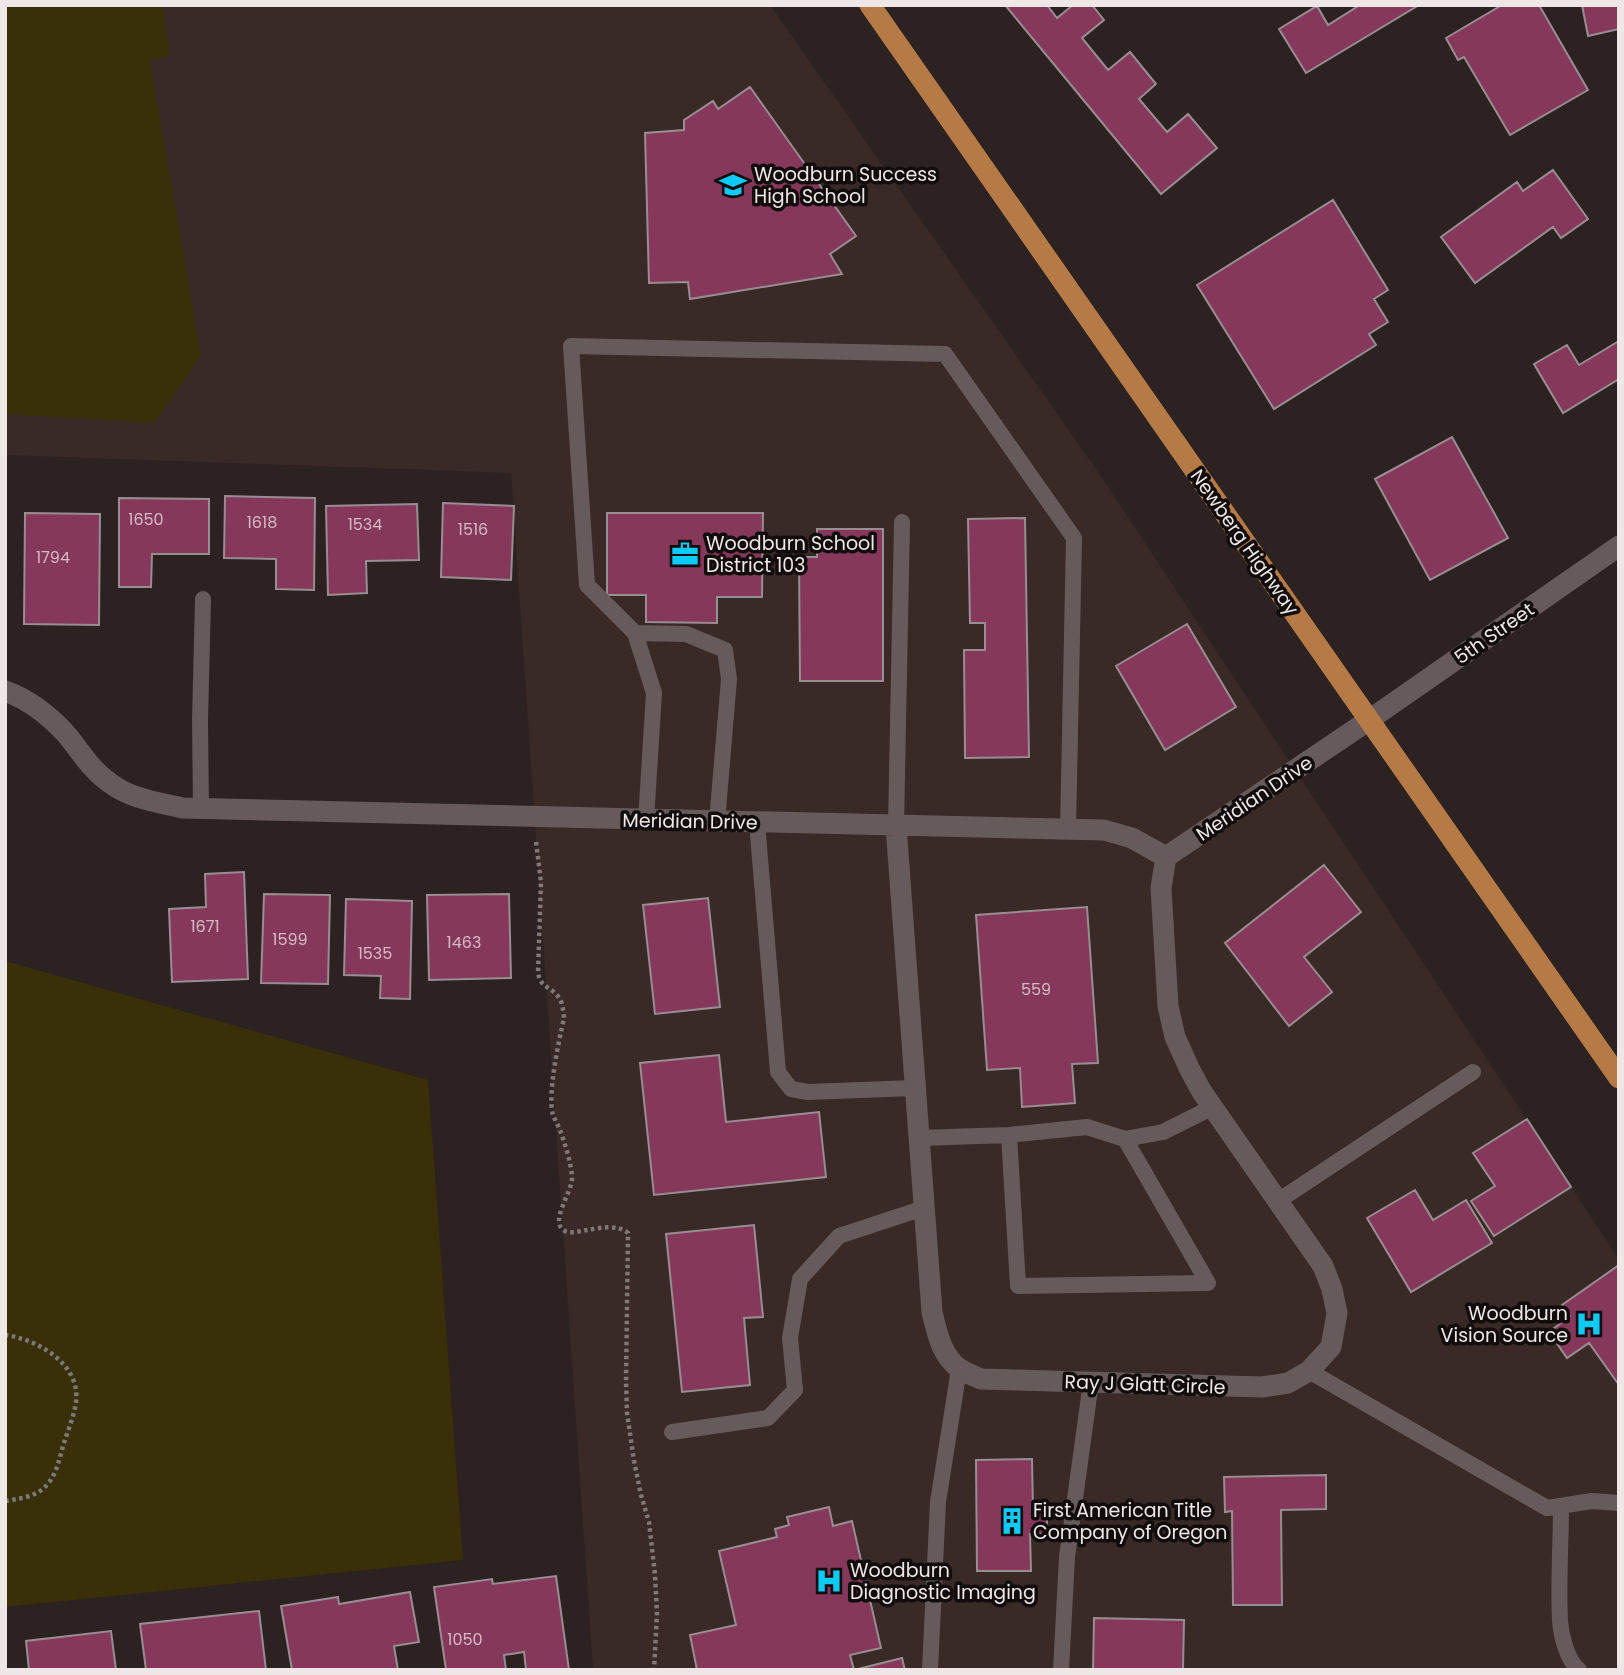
<svg xmlns="http://www.w3.org/2000/svg" width="1624" height="1675" viewBox="0 0 1624 1675" font-family="Poppins,sans-serif">
<rect width="100%" height="100%" fill="#2b2221"/>
<path fill="#392927" d="M5,5H770L1096,469L1619,1259V1670H593L511,473L5,455Z"/>
<path fill="#392f08" d="M5,5H162L170,56L150,60L201,356L154,423L5,414Z
M5,961L428,1080L463,1560L5,1607Z"/>
<path fill="#85385a" stroke="#988d91" stroke-width="2" d="M1005,5H1047L1057,18L1073,5H1092L1104,20L1082,38L1108,70L1130,52L1156,84L1139,99L1167,132L1188,114L1217,148L1161,194Z
M1360,5H1419L1306,73L1279,29L1317,6L1328,25Z
M1502,5H1539L1588,90L1510,135L1464,57L1458,60L1446,38Z
M1582,5H1619V29L1588,36Z
M750,87L856,236L830,254L842,274L690,299L688,282L649,283L645,133L684,130V120L713,101L718,109Z
M1553,170L1588,219L1561,238L1553,227L1475,283L1441,237L1517,182L1523,191Z
M1333,200L1388,290L1374,299L1388,322L1369,334L1376,345L1274,409L1197,285Z
M1619,341V379L1563,413L1534,364L1567,345L1579,365Z
M1452,437L1508,538L1430,580L1375,479Z
M225,496L315,498L314,590L276,589V559L224,558Z
M119,498L209,499V554H152L151,587H119Z
M443,503L514,506L511,580L441,577Z
M417,504L419,560L366,561L367,593L328,595L326,506Z
M25,513L100,514L99,625L24,624Z
M607,513H763L762,597H717V623L646,622V595H607Z
M1025,518L1029,757L965,758L964,650H985V623H970L968,519Z
M817,529H883V681H800L799,557H817Z
M1187,624L1236,707L1165,750L1116,666Z
M1324,865L1361,912L1304,957L1332,992L1289,1026L1225,943Z
M244,872L248,979L172,982L169,909L206,907L205,874Z
M264,894L330,895L328,984L261,983Z
M509,894L511,978L429,980L427,895Z
M708,898L720,1007L655,1014L643,905Z
M346,899L412,901L410,999L380,998L381,976L344,975Z
M1087,907L1098,1063L1072,1064L1075,1103L1022,1107L1020,1068L987,1070L976,915Z
M719,1055L726,1122L819,1112L826,1177L654,1195L640,1063Z
M1527,1119L1571,1187L1494,1236L1471,1201L1495,1186L1473,1153Z
M1415,1190L1433,1220L1466,1200L1492,1243L1411,1292L1367,1218Z
M754,1225L763,1317L744,1318L750,1385L682,1392L666,1234Z
M1619,1265V1385L1589,1343L1567,1358L1549,1332L1570,1316L1562,1305Z
M1032,1459L1033,1509H1047V1534H1030L1031,1571H977L976,1460Z
M1326,1475V1509L1281,1510L1282,1605H1233L1232,1511L1225,1512L1224,1477Z
M829,1507L833,1526L852,1521L881,1648L850,1655L854,1670L902,1658L905,1670H697L690,1635L736,1625L719,1551L777,1537L775,1529L789,1525L787,1517Z
M556,1576L569,1670H526L524,1652L504,1655L506,1670H446L434,1587L492,1579L493,1584Z
M410,1592L419,1642L394,1646L398,1670H292L281,1606L338,1597L339,1604Z
M259,1611L266,1670H146L140,1624Z
M1094,1618L1184,1620L1183,1670H1093Z
M111,1631L116,1670H29L26,1641Z"/>
<g fill="none" stroke-linecap="round" stroke-linejoin="round">
<path stroke="#807877" stroke-width="4.5" stroke-dasharray="3.5 3.5" stroke-linecap="butt" d="M536,842L541,882L538,973C541,988 548,985 557,995C563,1002 563,1010 564,1018C559,1041 547,1094 553,1115C555,1120 558,1125 560,1130C565,1144 571,1162 572,1177C573,1192 548,1222 565,1231C572,1234 580,1231 587,1230C599,1228 618,1224 628,1233L626,1382L627,1413L634,1461L641,1495L649,1522L655,1575L657,1613L654,1670
M5,1335C37,1339 81,1364 76,1402C74,1416 68,1430 64,1443C59,1459 57,1475 45,1487C35,1497 18,1499 5,1501"/>
<path stroke="#665b5a" stroke-width="16" d="M635,633L686,634L725,650L729,679L717,822
M201,810L200,721L203,599
M646,820L654,693L635,633L587,585L571,346L945,354L1074,538L1068,830
M757,823L778,1072L791,1089L808,1092L915,1088
M896,826L902,522
M1009,1135L1018,1286L1208,1283L1125,1139
M919,1138L1009,1135L1087,1127L1125,1139L1163,1132L1213,1107
M1278,1201L1473,1072
M1309,1371L1547,1508L1592,1501L1619,1503
M672,1432L768,1418L795,1390L790,1338L800,1279L839,1236L924,1208
M1561,1506C1561,1543 1558,1584 1560,1620C1561,1636 1567,1660 1579,1670
M930,1670L938,1502L959,1369
M1061,1670L1067,1557L1091,1382"/>
<path stroke="#665b5a" stroke-width="21" d="M5,691C30,700 49,715 67,735C81,752 91,770 110,783C131,799 157,802 182,808L1104,830L1132,838L1166,857L1369,720
M896,826L932,1312C937,1332 941,1356 960,1369C966,1373 974,1376 981,1379L1262,1387L1288,1383L1309,1371L1331,1347L1337,1313L1332,1289L1323,1266L1202,1092L1190,1070L1175,1037L1168,1006L1161,888L1166,857"/>
<path stroke="#665b5a" stroke-width="21" d="M1369,720L1619,546"/>
<path stroke="#b57a45" stroke-width="21" d="M870,5L1619,1078"/>
</g>
<defs>
<symbol id="school-bare" viewBox="-9 -9 18 18"><path d="M0-5L7-2L0 1L-7-2ZM-4 1L0 2.5L4 1V4Q0 6-4 4Z" fill="#0ccafa" stroke="#110d0c" stroke-width="2.5" paint-order="stroke"/></symbol>
<symbol id="office-bare" viewBox="-9 -9 18 18"><path d="M-6-3h4V-5.5h4V-3h4V5H-6ZM-1-4.5V-3h2v-1.5ZM-6 0V1H6V0Z" fill="#0ccafa" stroke="#110d0c" stroke-width="2.5" paint-order="stroke"/></symbol>
<symbol id="hospital-bare" viewBox="-9 -9 18 18"><path d="M-5-5h3v3.5h4V-5h3V5h-3V1.5h-4V5h-3Z" fill="#0ccafa" stroke="#110d0c" stroke-width="2.5" paint-order="stroke"/></symbol>
<symbol id="building-bare" viewBox="-9 -9 18 18"><path d="M-4-6H4V6H1V3H-1V6H-4ZM-2.5-4.3h1.7v1.8h-1.7ZM.8-4.3h1.7v1.8H.8ZM-2.5-1h1.7V.8h-1.7ZM.8-1h1.7V.8H.8Z" fill="#0ccafa" stroke="#110d0c" stroke-width="2.5" paint-order="stroke"/></symbol>
</defs>
<g fill-rule="evenodd">
<use href="#school-bare" x="714" y="166" width="38" height="38"/>
<use href="#office-bare" x="666" y="535" width="38" height="38"/>
<use href="#hospital-bare" x="1570" y="1305" width="38" height="38"/>
<use href="#building-bare" x="993" y="1502" width="38" height="38"/>
<use href="#hospital-bare" x="810" y="1562" width="38" height="38"/>
</g>
<g text-anchor="middle" stroke-width="7" stroke-linejoin="round" paint-order="stroke">
<g font-size="16" fill="#d4bbc3">
<text x="146" y="525">1650</text>
<text x="262" y="528">1618</text>
<text x="365" y="530">1534</text>
<text x="473" y="535">1516</text>
<text x="53" y="563">1794</text>
<text x="205" y="932">1671</text>
<text x="290" y="945">1599</text>
<text x="464" y="948">1463</text>
<text x="375" y="959">1535</text>
<text x="1036" y="995">559</text>
<text x="465" y="1645">1050</text>
</g>
<g font-size="19" fill="#eee7e6" stroke="#110d0c" text-anchor="start">
<text x="754" y="181">Woodburn Success<tspan x="754" dy="22">High School</tspan></text>
<text x="706" y="550">Woodburn School<tspan x="706" dy="22">District 103</tspan></text>
<text x="1568" y="1320" text-anchor="end">Woodburn<tspan x="1568" dy="22">Vision Source</tspan></text>
<text x="1033" y="1517">First American Title<tspan x="1033" dy="22">Company of Oregon</tspan></text>
<text x="850" y="1577">Woodburn<tspan x="850" dy="22">Diagnostic Imaging</tspan></text>
</g>
<g font-size="19" fill="#eee7e6" stroke="#110d0c">
<text transform="translate(1245 542) rotate(55)" y="7">Newberg Highway</text>
<text transform="translate(1494 633) rotate(-35)" y="7">5th Street</text>
<text transform="translate(1254 798) rotate(-34)" y="7">Meridian Drive</text>
<text transform="translate(690 821) rotate(1)" y="7">Meridian Drive</text>
<text transform="translate(1145 1384) rotate(2)" y="7">Ray J Glatt Circle</text>
</g>
</g>
<rect width="1624" height="1675" fill="none" stroke="#eee7e6" stroke-width="14"/>
</svg>
